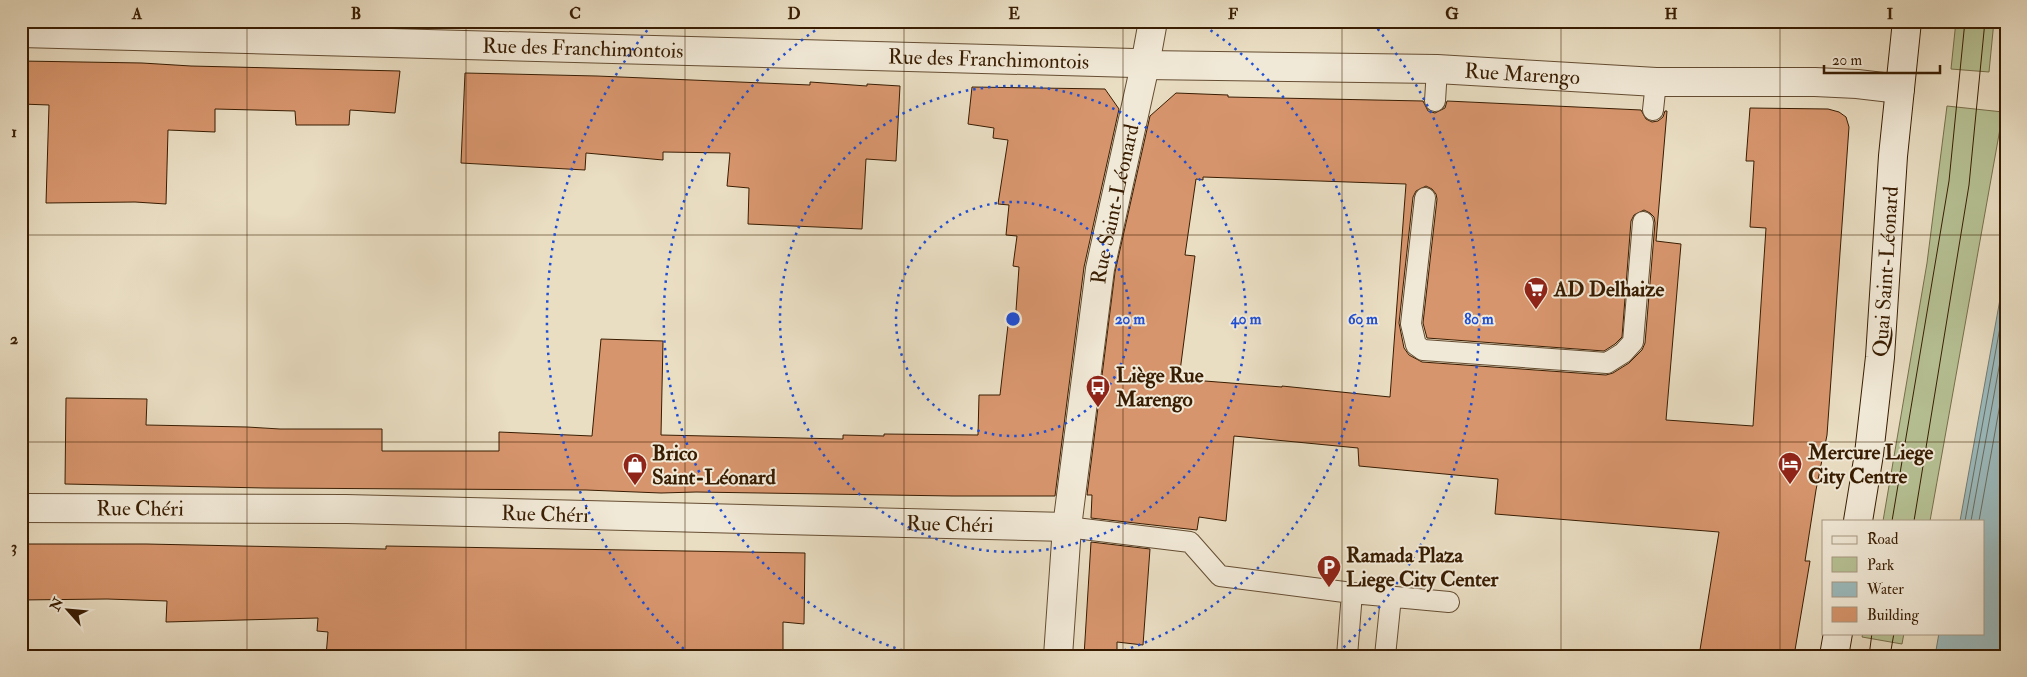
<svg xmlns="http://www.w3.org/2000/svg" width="2027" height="677" viewBox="0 0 2027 677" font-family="'IM FELL Double Pica',serif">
<rect width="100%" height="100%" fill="#e9ddc2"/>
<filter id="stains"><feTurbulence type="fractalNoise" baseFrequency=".004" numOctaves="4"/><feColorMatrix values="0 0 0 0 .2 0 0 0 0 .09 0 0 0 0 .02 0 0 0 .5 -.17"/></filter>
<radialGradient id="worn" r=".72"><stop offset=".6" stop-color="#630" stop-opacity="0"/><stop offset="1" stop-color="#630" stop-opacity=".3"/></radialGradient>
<path fill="#b6c194" stroke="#786f4b" d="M1956,21H1994L1989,72L1951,69Z
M1947,106L2003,112L1930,521H1883L1927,263Z
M1863,633H1904L1902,644L1862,637Z"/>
<path fill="#9bbabd" stroke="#747b72" d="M2006,266V656H1935L1939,633H1983V521H1960Z"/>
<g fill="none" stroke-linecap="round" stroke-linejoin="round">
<path stroke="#6a6c60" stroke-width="1" d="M1965,521L2006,294
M1971,521L2006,329
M1979,521L2006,371"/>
</g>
<path fill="#d7956d" stroke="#391d02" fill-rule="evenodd" d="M21,61L142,63L191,66L400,71L395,113L350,110L349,125H296L295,111L215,109V132L168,130L166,204L135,202L46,203L49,105L21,104Z
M465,73L597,76L810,85V82L867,86V84L900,86L896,161L866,159L862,229L748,224L749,188L727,186L730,153L663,152V160L586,153L585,170L461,163Z
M972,87L1105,89L1119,109L1084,267L1055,496H953L696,492L661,493L586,490L265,488L65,484L66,398L147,399L146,425L247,427L280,429H382V451H499V432L592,436L601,339L663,341L661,435L843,439V435L884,436V434L978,435L979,395H1000L1008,325H1015L1019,267L1013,266L1017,236L1006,235L1009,205L998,204L1008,140L993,138L994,128L968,124Z
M1176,93L1228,95V97L1423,101L1428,111L1435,113L1445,108L1447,101L1641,110L1646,119L1652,122L1658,121L1663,117L1665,111H1667L1656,241L1681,244L1666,420L1753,426L1766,228L1750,227L1754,161H1746L1750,108L1828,109L1839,112L1846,117L1849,127L1827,435L1816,490L1805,561H1810L1794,656H1699L1719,532L1495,514L1498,479L1359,466L1358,448L1234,436L1226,521L1199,517L1197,530L1091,518L1092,495H1087L1115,272L1150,116ZM1203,177L1406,184L1390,397L1282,386V387L1179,379L1195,256L1185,255L1196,179L1203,180ZM1426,186L1432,189L1436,194L1437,199L1423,323L1427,338L1604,351L1615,344L1622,337L1631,221L1634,215L1644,210L1650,213L1654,217L1655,223L1645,343L1642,350L1629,363L1613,373L1606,375L1422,362L1409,355L1404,348L1399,323L1413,197L1416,191Z
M1091,542L1150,549L1143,645L1117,642V656H1084Z
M21,544H146L386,549V546L805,553L804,624L783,622V656H326L328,632L317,631L318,618L166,622L167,601L107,599L21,600Z"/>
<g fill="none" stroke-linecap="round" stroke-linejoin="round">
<defs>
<path id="lane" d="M1435,101L1437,69
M1653,110L1656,82
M1425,198L1411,324L1416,345L1423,350L1607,363L1623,353L1633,342L1643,222
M1067,527L1190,542L1220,576L1352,593L1449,602
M1347,656L1352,593
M1385,656L1391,597"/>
<g id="street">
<path id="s1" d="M21,33L1134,63L1145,65L1437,69L1656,82H1815L1857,84L1900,89"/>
<path id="s2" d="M21,508L346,509L1067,527"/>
<path id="s3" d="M1058,656L1067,527L1100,269L1145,65L1153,21"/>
</g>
<g id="secondary">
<path id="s4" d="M1858,521L1869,454L1880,357L1893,156L1907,21"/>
<path d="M1834,656L1838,633"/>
</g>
</defs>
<use href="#lane" stroke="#654d32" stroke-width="22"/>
<use href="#street" stroke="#654d32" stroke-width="30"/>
<use href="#secondary" stroke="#391d02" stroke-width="30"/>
<use href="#lane" stroke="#f1e9d7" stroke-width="20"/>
<use href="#street" stroke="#f1e9d7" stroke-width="28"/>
<use href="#secondary" stroke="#f1e9d7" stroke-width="28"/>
<path stroke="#391d02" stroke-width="1" d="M1892,521L1949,181L1965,21
M1914,521L1969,185L1985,21
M1869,656L1872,633
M1890,656L1894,633"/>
</g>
<path fill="none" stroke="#391d02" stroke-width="1" stroke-opacity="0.55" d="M247,21V656M466,21V656M685,21V656M904,21V656M1123,21V656M1342,21V656M1561,21V656M1780,21V656M21,235H2006M21,442H2006"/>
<g fill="none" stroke="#1d4ed8" stroke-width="2.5" stroke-dasharray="2.5 5">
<circle cx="1013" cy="319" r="117"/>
<circle cx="1013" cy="319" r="233"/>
<path d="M917 655A350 350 0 0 1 828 22M1198 22A350 350 0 0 1 1109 655"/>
<path d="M689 654A466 466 0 0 1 653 23M1373 23A466 466 0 0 1 1337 654"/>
</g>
<defs>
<symbol id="supermarket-pin" viewBox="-11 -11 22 30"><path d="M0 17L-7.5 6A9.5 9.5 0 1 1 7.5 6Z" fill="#8f2418" stroke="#f1e9d7"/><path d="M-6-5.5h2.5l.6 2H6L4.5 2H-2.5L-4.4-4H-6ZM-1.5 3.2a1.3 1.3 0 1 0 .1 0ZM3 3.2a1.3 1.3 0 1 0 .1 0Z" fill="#fff"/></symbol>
<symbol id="bus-pin" viewBox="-11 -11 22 30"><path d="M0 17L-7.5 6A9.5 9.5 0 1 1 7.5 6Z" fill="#8f2418" stroke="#f1e9d7"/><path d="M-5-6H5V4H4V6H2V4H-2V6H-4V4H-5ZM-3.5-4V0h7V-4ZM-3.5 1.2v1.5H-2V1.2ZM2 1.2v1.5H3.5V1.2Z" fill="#fff"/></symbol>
<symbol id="hotel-pin" viewBox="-11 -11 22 30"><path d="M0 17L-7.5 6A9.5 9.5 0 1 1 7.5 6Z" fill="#8f2418" stroke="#f1e9d7"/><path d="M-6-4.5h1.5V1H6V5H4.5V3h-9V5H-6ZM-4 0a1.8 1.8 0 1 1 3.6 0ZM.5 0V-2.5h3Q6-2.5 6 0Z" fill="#fff"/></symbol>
<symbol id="shop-pin" viewBox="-11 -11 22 30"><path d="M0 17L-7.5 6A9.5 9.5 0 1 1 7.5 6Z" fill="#8f2418" stroke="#f1e9d7"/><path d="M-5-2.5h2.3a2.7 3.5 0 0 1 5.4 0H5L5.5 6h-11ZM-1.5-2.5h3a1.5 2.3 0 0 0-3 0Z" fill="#fff"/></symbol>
<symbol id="parking-pin" viewBox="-11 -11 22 30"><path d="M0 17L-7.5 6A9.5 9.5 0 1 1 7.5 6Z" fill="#8f2418" stroke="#f1e9d7"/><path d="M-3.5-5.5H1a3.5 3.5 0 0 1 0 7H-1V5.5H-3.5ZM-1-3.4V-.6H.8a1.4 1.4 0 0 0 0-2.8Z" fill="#fff"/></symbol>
</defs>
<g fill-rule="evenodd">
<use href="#supermarket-pin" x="1522" y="275" width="28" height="38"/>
<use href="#bus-pin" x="1084" y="373" width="28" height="38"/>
<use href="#hotel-pin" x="1776" y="450" width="28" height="38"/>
<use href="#shop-pin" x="621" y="451" width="28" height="38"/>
<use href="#parking-pin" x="1315" y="553" width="28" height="38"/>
</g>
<g text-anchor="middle" stroke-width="4" stroke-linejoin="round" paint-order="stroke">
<g font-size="21" fill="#391d02" stroke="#f1e9d7">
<text dy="7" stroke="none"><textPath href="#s1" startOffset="562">Rue des Franchimontois</textPath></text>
<text dy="7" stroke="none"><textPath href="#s1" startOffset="968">Rue des Franchimontois</textPath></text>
<text dy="7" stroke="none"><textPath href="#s1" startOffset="1502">Rue Marengo</textPath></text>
<text dy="7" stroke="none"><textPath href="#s3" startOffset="456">Rue Saint-Léonard</textPath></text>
<text dy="7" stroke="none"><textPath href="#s4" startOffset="251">Quai Saint-Léonard</textPath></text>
<text dy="7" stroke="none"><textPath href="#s2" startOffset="119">Rue Chéri</textPath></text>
<text dy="7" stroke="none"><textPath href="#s2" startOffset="524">Rue Chéri</textPath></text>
<text dy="7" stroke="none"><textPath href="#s2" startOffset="929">Rue Chéri</textPath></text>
</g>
<g font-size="21" font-weight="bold" fill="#391d02" stroke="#f1e9d7" text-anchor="start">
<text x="1554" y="296">AD Delhaize</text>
<text x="1116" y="382">Liège Rue<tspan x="1116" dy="24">Marengo</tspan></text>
<text x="1808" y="459">Mercure Liege<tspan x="1808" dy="24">City Centre</tspan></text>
<text x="652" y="460">Brico<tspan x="652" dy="24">Saint-Léonard</tspan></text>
<text x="1346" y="562">Ramada Plaza<tspan x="1346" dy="24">Liege City Center</tspan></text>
</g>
</g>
<circle cx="1013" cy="319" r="8" fill="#1d4ed8" stroke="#f1e9d7" stroke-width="2.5"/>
<g font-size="15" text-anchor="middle" font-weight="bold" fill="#1d4ed8" stroke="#f1e9d7" stroke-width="4" stroke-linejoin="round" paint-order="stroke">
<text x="1130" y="324">20 m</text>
<text x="1246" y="324">40 m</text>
<text x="1363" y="324">60 m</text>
<text x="1479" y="324">80 m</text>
</g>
<rect width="2027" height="677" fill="none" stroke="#e9ddc2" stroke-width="55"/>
<rect x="1822" y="520" width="162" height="115" fill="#f1e9d7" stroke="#a79782"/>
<rect x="1832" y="536" width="25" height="8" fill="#f1e9d7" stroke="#a79782"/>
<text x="1867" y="544" font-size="15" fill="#391d02">Road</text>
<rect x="1832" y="557" width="25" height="15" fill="#b6c194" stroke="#a79782"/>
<text x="1867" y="570" font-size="15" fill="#391d02">Park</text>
<rect x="1832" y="582" width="25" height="15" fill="#9bbabd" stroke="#a79782"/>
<text x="1867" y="594" font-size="15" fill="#391d02">Water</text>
<rect x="1832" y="607" width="25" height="15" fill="#d7956d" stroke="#a79782"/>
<text x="1867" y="620" font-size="15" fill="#391d02">Building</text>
<g transform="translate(68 610) rotate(297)" stroke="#f1e9d7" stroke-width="4" paint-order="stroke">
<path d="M0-4L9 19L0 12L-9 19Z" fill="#391d02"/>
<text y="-8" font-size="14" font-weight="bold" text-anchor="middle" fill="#391d02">N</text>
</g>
<path d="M1824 65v8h116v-8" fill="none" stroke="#391d02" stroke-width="2.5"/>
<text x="1832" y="65" font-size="15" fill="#391d02" stroke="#f1e9d7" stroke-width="4" paint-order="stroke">20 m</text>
<rect x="28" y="28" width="1972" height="622" fill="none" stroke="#391d02" stroke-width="2"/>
<g font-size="16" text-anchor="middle" font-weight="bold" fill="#391d02">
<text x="137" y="19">A</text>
<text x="356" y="19">B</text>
<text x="575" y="19">C</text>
<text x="794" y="19">D</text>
<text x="1014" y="19">E</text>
<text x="1233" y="19">F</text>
<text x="1452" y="19">G</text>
<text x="1671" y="19">H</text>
<text x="1890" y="19">I</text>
<text x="14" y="137">1</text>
<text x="14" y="344">2</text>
<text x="14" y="552">3</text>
</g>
<rect width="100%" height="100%" filter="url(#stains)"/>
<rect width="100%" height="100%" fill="url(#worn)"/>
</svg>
